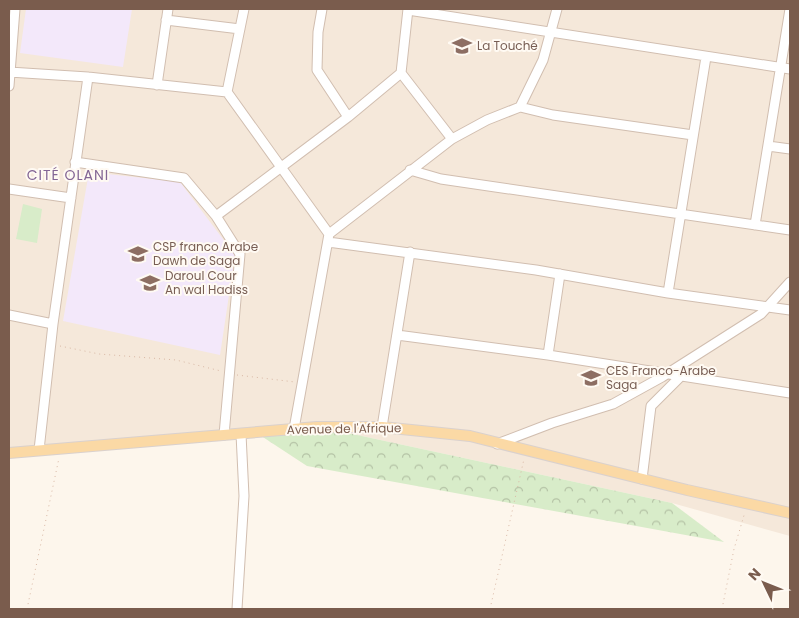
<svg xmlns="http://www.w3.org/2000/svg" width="799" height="618" viewBox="0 0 799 618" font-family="Poppins,sans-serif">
<defs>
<pattern id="forest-crowns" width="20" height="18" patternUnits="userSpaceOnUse" patternTransform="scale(1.25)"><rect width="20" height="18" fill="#d8ecc9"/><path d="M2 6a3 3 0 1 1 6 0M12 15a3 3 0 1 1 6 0" fill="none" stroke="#b4c2a5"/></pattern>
</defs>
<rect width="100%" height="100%" fill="#fdf6ec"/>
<path fill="#f5e8da" d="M9,9H790V536L672,503L334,430L9,451Z"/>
<path fill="#f3e8fa" d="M26,9H132L123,67L20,53Z
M89,172L180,182L235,255L220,355L63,321Z"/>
<path fill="url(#forest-crowns)" d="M252,430H334L672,503L724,542L307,466Z"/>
<path fill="#d8ecc9" d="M23,204L42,209L37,243L16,239Z"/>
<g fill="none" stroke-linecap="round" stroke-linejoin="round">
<defs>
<path id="minor" d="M244,9L227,92L329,234
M322,9L318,32L317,70L348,117
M408,9L401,73L452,139
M408,10L790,69
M166,20L240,29
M9,72L88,77L227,92
M157,85L168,9
M9,86L15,9
M520,107L543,60L557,9
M768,146L790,149
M75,162L184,178L216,216L240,254L224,435
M410,170L441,179L790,230
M9,189L71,198
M216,216L348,117L401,73
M755,225L790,9
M328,242L536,270L668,293L790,310
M668,293L706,57
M9,315L53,324
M397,335L548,355L790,393
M548,355L560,274
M382,427L410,252
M294,429L329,234L452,139L487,120L520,107L553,115L693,135
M497,444L552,423L613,404L662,377L761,314L790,282
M39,450L53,324L88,77
M642,479L651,406L681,376
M237,609L244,496L241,434"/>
<path id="major" d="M9,453L317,427H382L470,436L687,490L790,513"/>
</defs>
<use href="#minor" stroke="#d1beb0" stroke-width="11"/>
<use href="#major" stroke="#dad1cd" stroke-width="12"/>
<path stroke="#d9b8a5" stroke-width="1" stroke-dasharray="1 4" stroke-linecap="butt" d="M60,346L99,354L176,360L221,371
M237,375L295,382
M27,609L59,458
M490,609L524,459
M722,609L734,549L745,512"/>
<use href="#minor" stroke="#fff" stroke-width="9"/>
<use href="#major" stroke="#fbd9a5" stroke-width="10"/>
</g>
<defs>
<symbol id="school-bare" viewBox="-9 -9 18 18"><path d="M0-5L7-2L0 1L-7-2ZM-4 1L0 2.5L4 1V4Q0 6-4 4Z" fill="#8d6e63" stroke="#fffaf3" stroke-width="2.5" paint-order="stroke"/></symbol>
</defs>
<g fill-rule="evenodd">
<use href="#school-bare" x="448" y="32" width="28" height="28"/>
<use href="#school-bare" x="124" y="240" width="28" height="28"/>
<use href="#school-bare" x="136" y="269" width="28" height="28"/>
<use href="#school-bare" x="577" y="364" width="28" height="28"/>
</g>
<g text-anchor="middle" stroke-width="4" stroke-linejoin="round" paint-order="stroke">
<g font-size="12" fill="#785e54" stroke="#fffaf3" text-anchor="start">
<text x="477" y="50">La Touché</text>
<text x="153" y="251">CSP franco Arabe<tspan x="153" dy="14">Dawh de Saga</tspan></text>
<text x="165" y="280">Daroul Cour<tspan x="165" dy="14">An wal Hadiss</tspan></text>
<text x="606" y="375">CES Franco-Arabe<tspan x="606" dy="14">Saga</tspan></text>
</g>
<g font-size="12" fill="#7a5c4d" stroke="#fffaf3">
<text transform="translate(344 429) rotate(-1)" y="4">Avenue de l'Afrique</text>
</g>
<g font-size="14" letter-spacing="1" fill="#846695" stroke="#fffaf3">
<text x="68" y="180">CITÉ OLANI</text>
</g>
</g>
<rect width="799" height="618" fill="none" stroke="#7a5c4d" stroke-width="20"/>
<g transform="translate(764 583) rotate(313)" stroke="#fffaf3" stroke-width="4" paint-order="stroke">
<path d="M0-4L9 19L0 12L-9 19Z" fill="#7a5c4d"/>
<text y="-8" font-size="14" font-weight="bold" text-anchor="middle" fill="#7a5c4d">N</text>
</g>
</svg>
